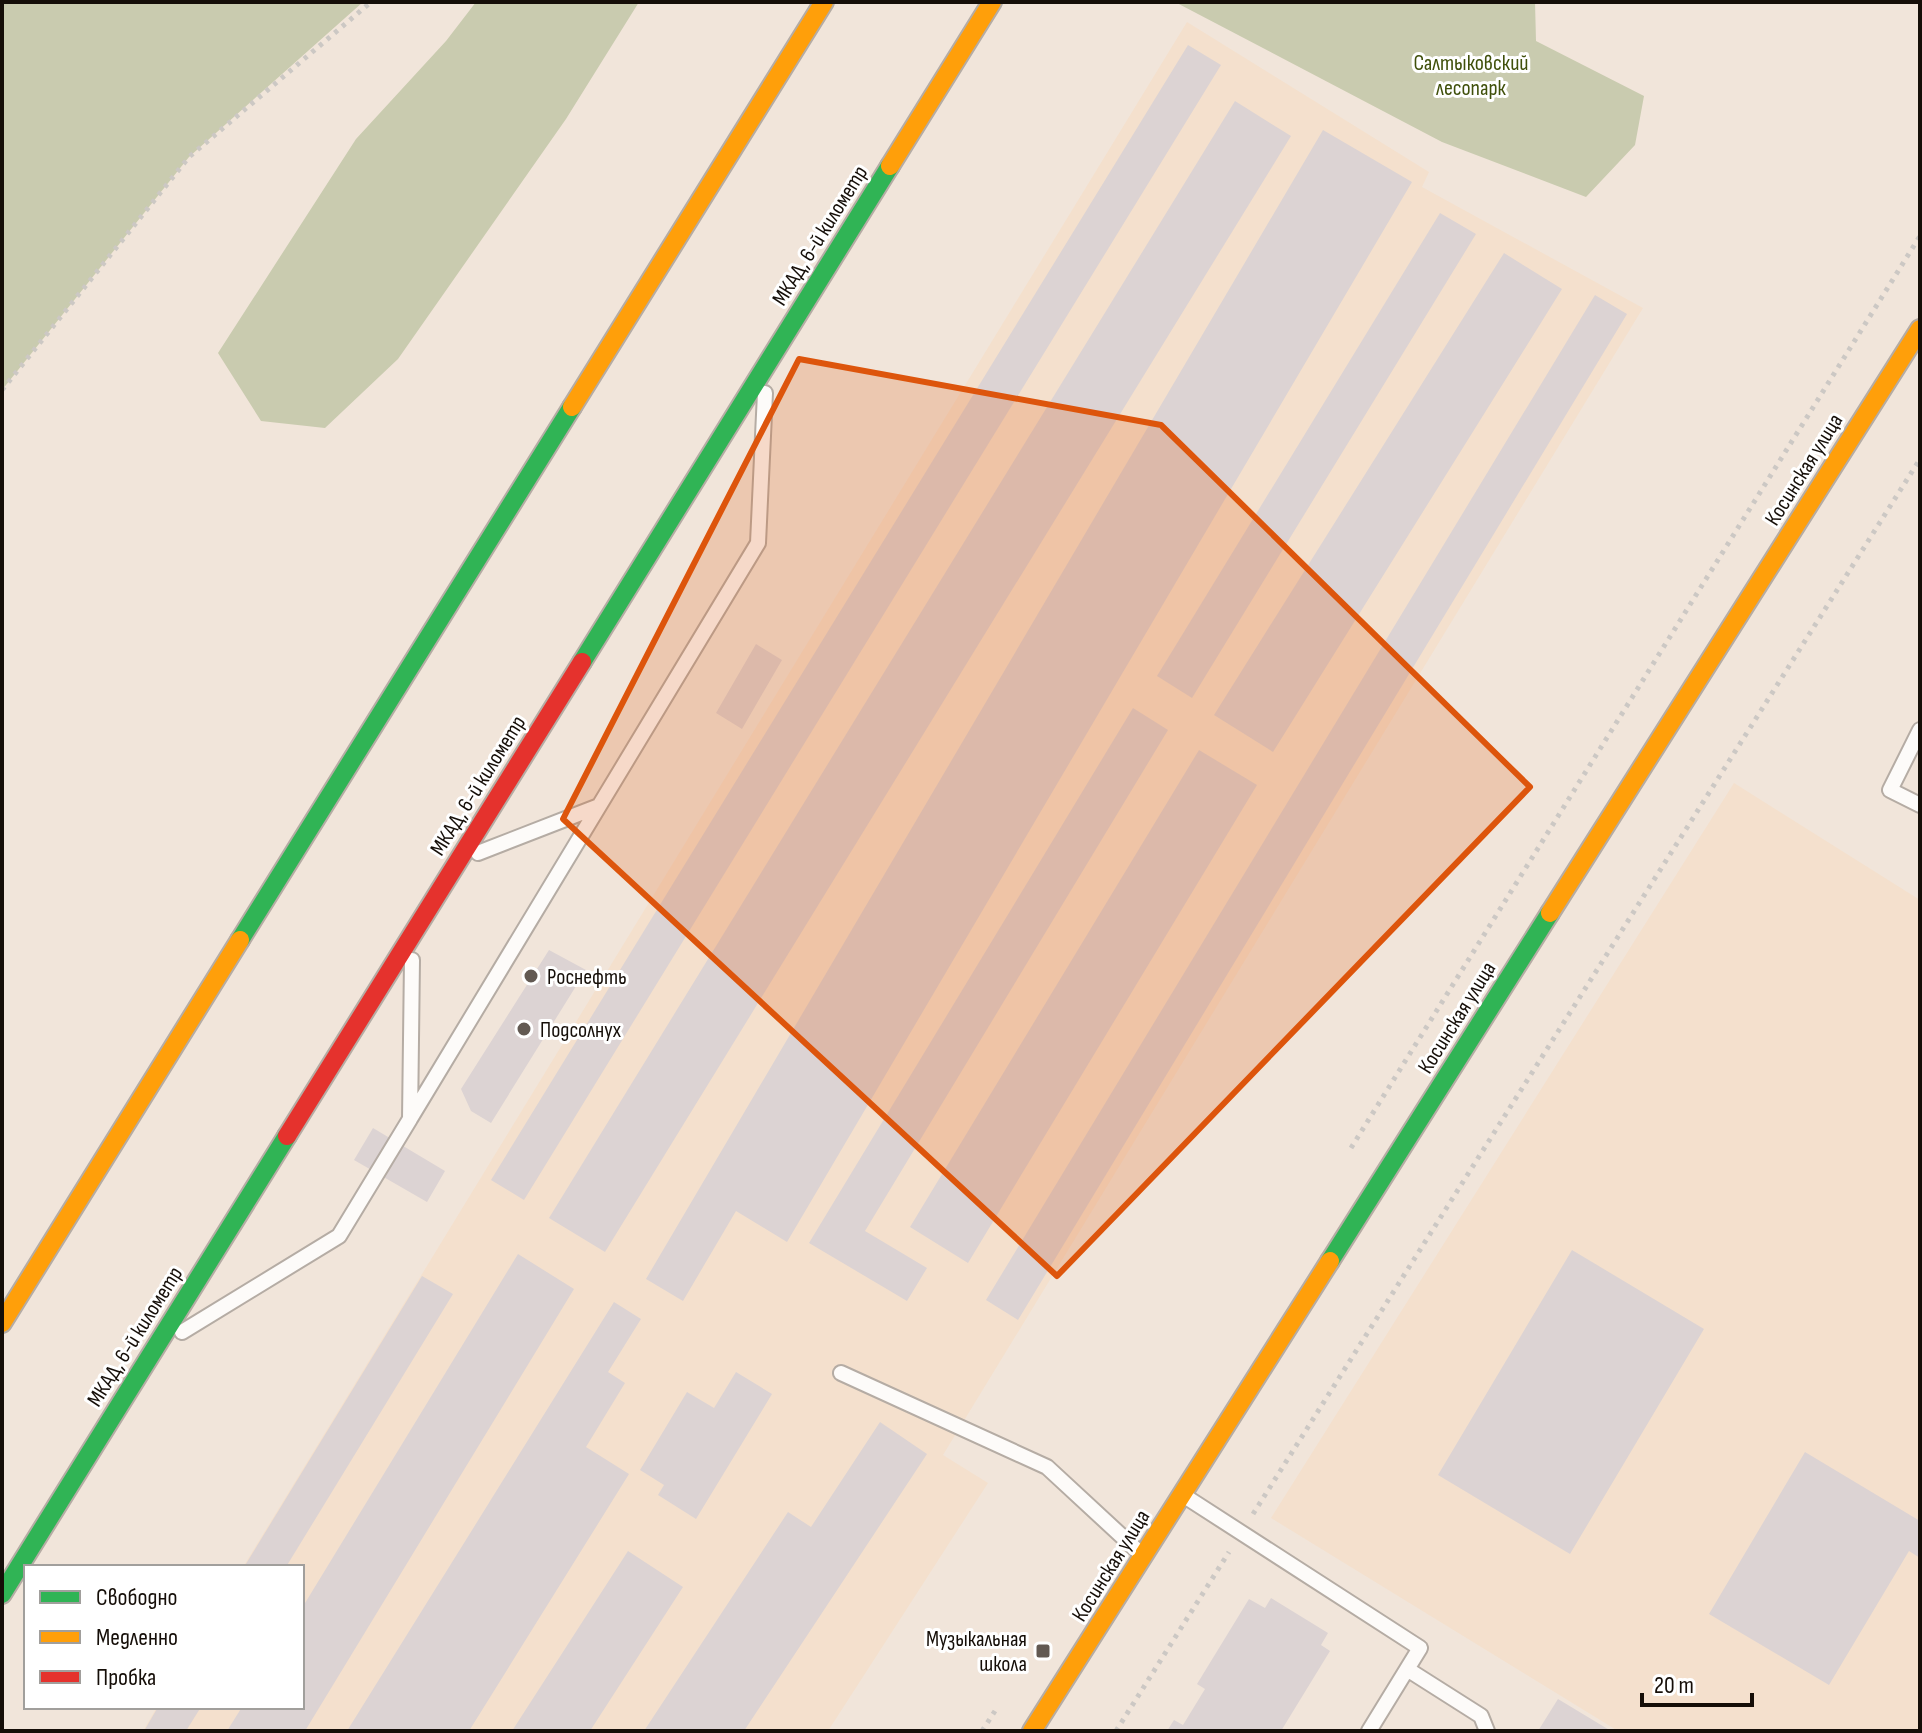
<svg xmlns="http://www.w3.org/2000/svg" width="1922" height="1733" viewBox="0 0 1922 1733" font-family="'Sofia Sans Condensed',sans-serif">
<rect width="100%" height="100%" fill="#f1e5da"/>
<path fill="#f4e0cd" d="M1187,22L1429,172L1422,187L1643,308L943,1455L988,1483L828,1731H143L157,1707H302V1567H243Z
M1734,783L1920,900V1731H1618L1271,1518Z"/>
<path fill="#c9cbaf" d="M2,2H363L189,157L2,390Z
M476,2H639L566,119L398,359L325,428L261,421L218,353L356,139L446,41Z
M1175,2H1535L1536,41L1644,96L1635,145L1586,197L1442,142Z"/>
<path fill="#dcd3d3" d="M1188,45L1221,65L524,1200L491,1180Z
M1235,101L1291,136L605,1252L549,1218Z
M1323,130L1412,182L787,1242L736,1211L683,1301L646,1279Z
M1440,213L1476,234L1192,698L1157,676Z
M1504,253L1562,289L1273,752L1214,715Z
M1595,295L1627,314L1018,1320L986,1300Z
M756,644L782,660L742,729L716,713Z
M1133,708L1168,730L865,1231L927,1268L907,1301L809,1243Z
M1199,750L1257,785L968,1263L910,1227Z
M549,950L586,970L491,1123L471,1111L461,1089Z
M373,1128L445,1171L427,1202L354,1160Z
M1572,1250L1704,1329L1570,1554L1438,1475Z
M518,1254L574,1289L305,1731H227L242,1707H302V1608Z
M422,1276L453,1294L286,1567H244Z
M614,1302L641,1319L608,1372L625,1383L586,1447L629,1474L469,1731H347Z
M736,1372L772,1394L696,1519L658,1495L664,1485L640,1470L687,1392L714,1408Z
M880,1422L927,1454L744,1731H644L788,1512L811,1527Z
M1805,1452L1920,1521V1558L1909,1551L1829,1685L1709,1614Z
M628,1551L683,1587L590,1731H512Z
M1271,1598L1328,1633L1321,1645L1330,1651L1281,1731H1167L1174,1720L1183,1725L1205,1689L1197,1684L1249,1599L1265,1608Z
M1558,1699L1611,1731H1538Z
M158,1707H201L186,1731H144Z"/>
<g fill="none" stroke-linecap="round" stroke-linejoin="round">
<defs>
<path id="lane" d="M1920,730L1890,790L1920,805
M478,853L599,806
M410,1119L758,543L765,393
M182,1332L339,1236L410,1119L412,960
M841,1373L1047,1467L1140,1553
M1186,1497L1420,1648L1369,1731
M1407,1669L1481,1716L1487,1731"/>
<path id="fast" d="M582,662L890,166
M240,940L572,407
M1330,1261L1550,913
M2,1594L287,1136"/>
<path id="slow" d="M890,166L992,2
M572,407L824,2
M1550,913L1920,329
M2,1323L240,940
M1032,1731L1330,1261"/>
<path id="jam" d="M287,1136L582,662"/>
</defs>
<use href="#lane" stroke="#b5aca4" stroke-width="18"/>
<use href="#fast" stroke="#b5aca4" stroke-width="22"/>
<use href="#slow" stroke="#b5aca4" stroke-width="22"/>
<use href="#jam" stroke="#b5aca4" stroke-width="22"/>
<path stroke="#ccc8c4" stroke-width="5" stroke-dasharray="4 6" stroke-linecap="butt" d="M2,390L189,157L371,2
M1351,1148L1920,236
M1253,1514L1920,459
M982,1731L995,1711
M1116,1731L1229,1552"/>
<use href="#lane" stroke="#fdfbf9" stroke-width="14"/>
<use href="#fast" stroke="#30b455" stroke-width="18"/>
<use href="#slow" stroke="#ff9f0a" stroke-width="18"/>
<use href="#jam" stroke="#e5322d" stroke-width="18"/>
</g>
<path fill="#dd550c" fill-opacity="0.2" stroke="#dd550c" stroke-width="6" stroke-linejoin="round" d="M799,359L1161,425L1530,787L1057,1276L563,819Z"/>
<g fill="#625952" stroke="#fff" stroke-width="3">
<circle cx="531" cy="976" r="8"/>
<circle cx="524" cy="1029" r="8"/>
<rect x="1035" y="1643" width="16" height="16" rx="4"/>
</g>
<g text-anchor="middle" stroke-width="6" stroke-linejoin="round" paint-order="stroke">
<g font-size="22" fill="#40500b" stroke="#fff">
<text x="1471" y="70">Салтыковский<tspan x="1471" dy="25">лесопарк</tspan></text>
</g>
<g font-size="22" fill="#150e08" stroke="#fff">
<text transform="translate(819 235) rotate(-58)" y="8">МКАД, 6-й километр</text>
<text transform="translate(1803 469) rotate(-58)" y="8">Косинская улица</text>
<text transform="translate(477 785) rotate(-58)" y="8">МКАД, 6-й километр</text>
<text transform="translate(1456 1017) rotate(-58)" y="8">Косинская улица</text>
<text transform="translate(134 1336) rotate(-58)" y="8">МКАД, 6-й километр</text>
<text transform="translate(1110 1565) rotate(-58)" y="8">Косинская улица</text>
</g>
<g font-size="22" fill="#150e08" stroke="#fff" text-anchor="start">
<text x="547" y="984">Роснефть</text>
<text x="540" y="1037">Подсолнух</text>
<text x="1027" y="1646" text-anchor="end">Музыкальная<tspan x="1027" dy="25">школа</tspan></text>
</g>
</g>
<rect width="1922" height="1733" fill="none" stroke="#150e08" stroke-width="8"/>
<rect x="24" y="1565" width="280" height="144" fill="#ffffff" stroke="#a19f9c" stroke-width="2"/>
<rect x="40" y="1591" width="40" height="12" fill="#30b455" stroke="#a19f9c" stroke-width="2"/>
<text x="96" y="1605" font-size="24" fill="#150e08">Свободно</text>
<rect x="40" y="1631" width="40" height="12" fill="#ff9f0a" stroke="#a19f9c" stroke-width="2"/>
<text x="96" y="1645" font-size="24" fill="#150e08">Медленно</text>
<rect x="40" y="1671" width="40" height="12" fill="#e5322d" stroke="#a19f9c" stroke-width="2"/>
<text x="96" y="1685" font-size="24" fill="#150e08">Пробка</text>
<path d="M1642 1693v12h110v-12" fill="none" stroke="#150e08" stroke-width="4"/>
<text x="1654" y="1693" font-size="24" fill="#150e08" stroke="#ffffff" stroke-width="6" paint-order="stroke">20 m</text>
</svg>
